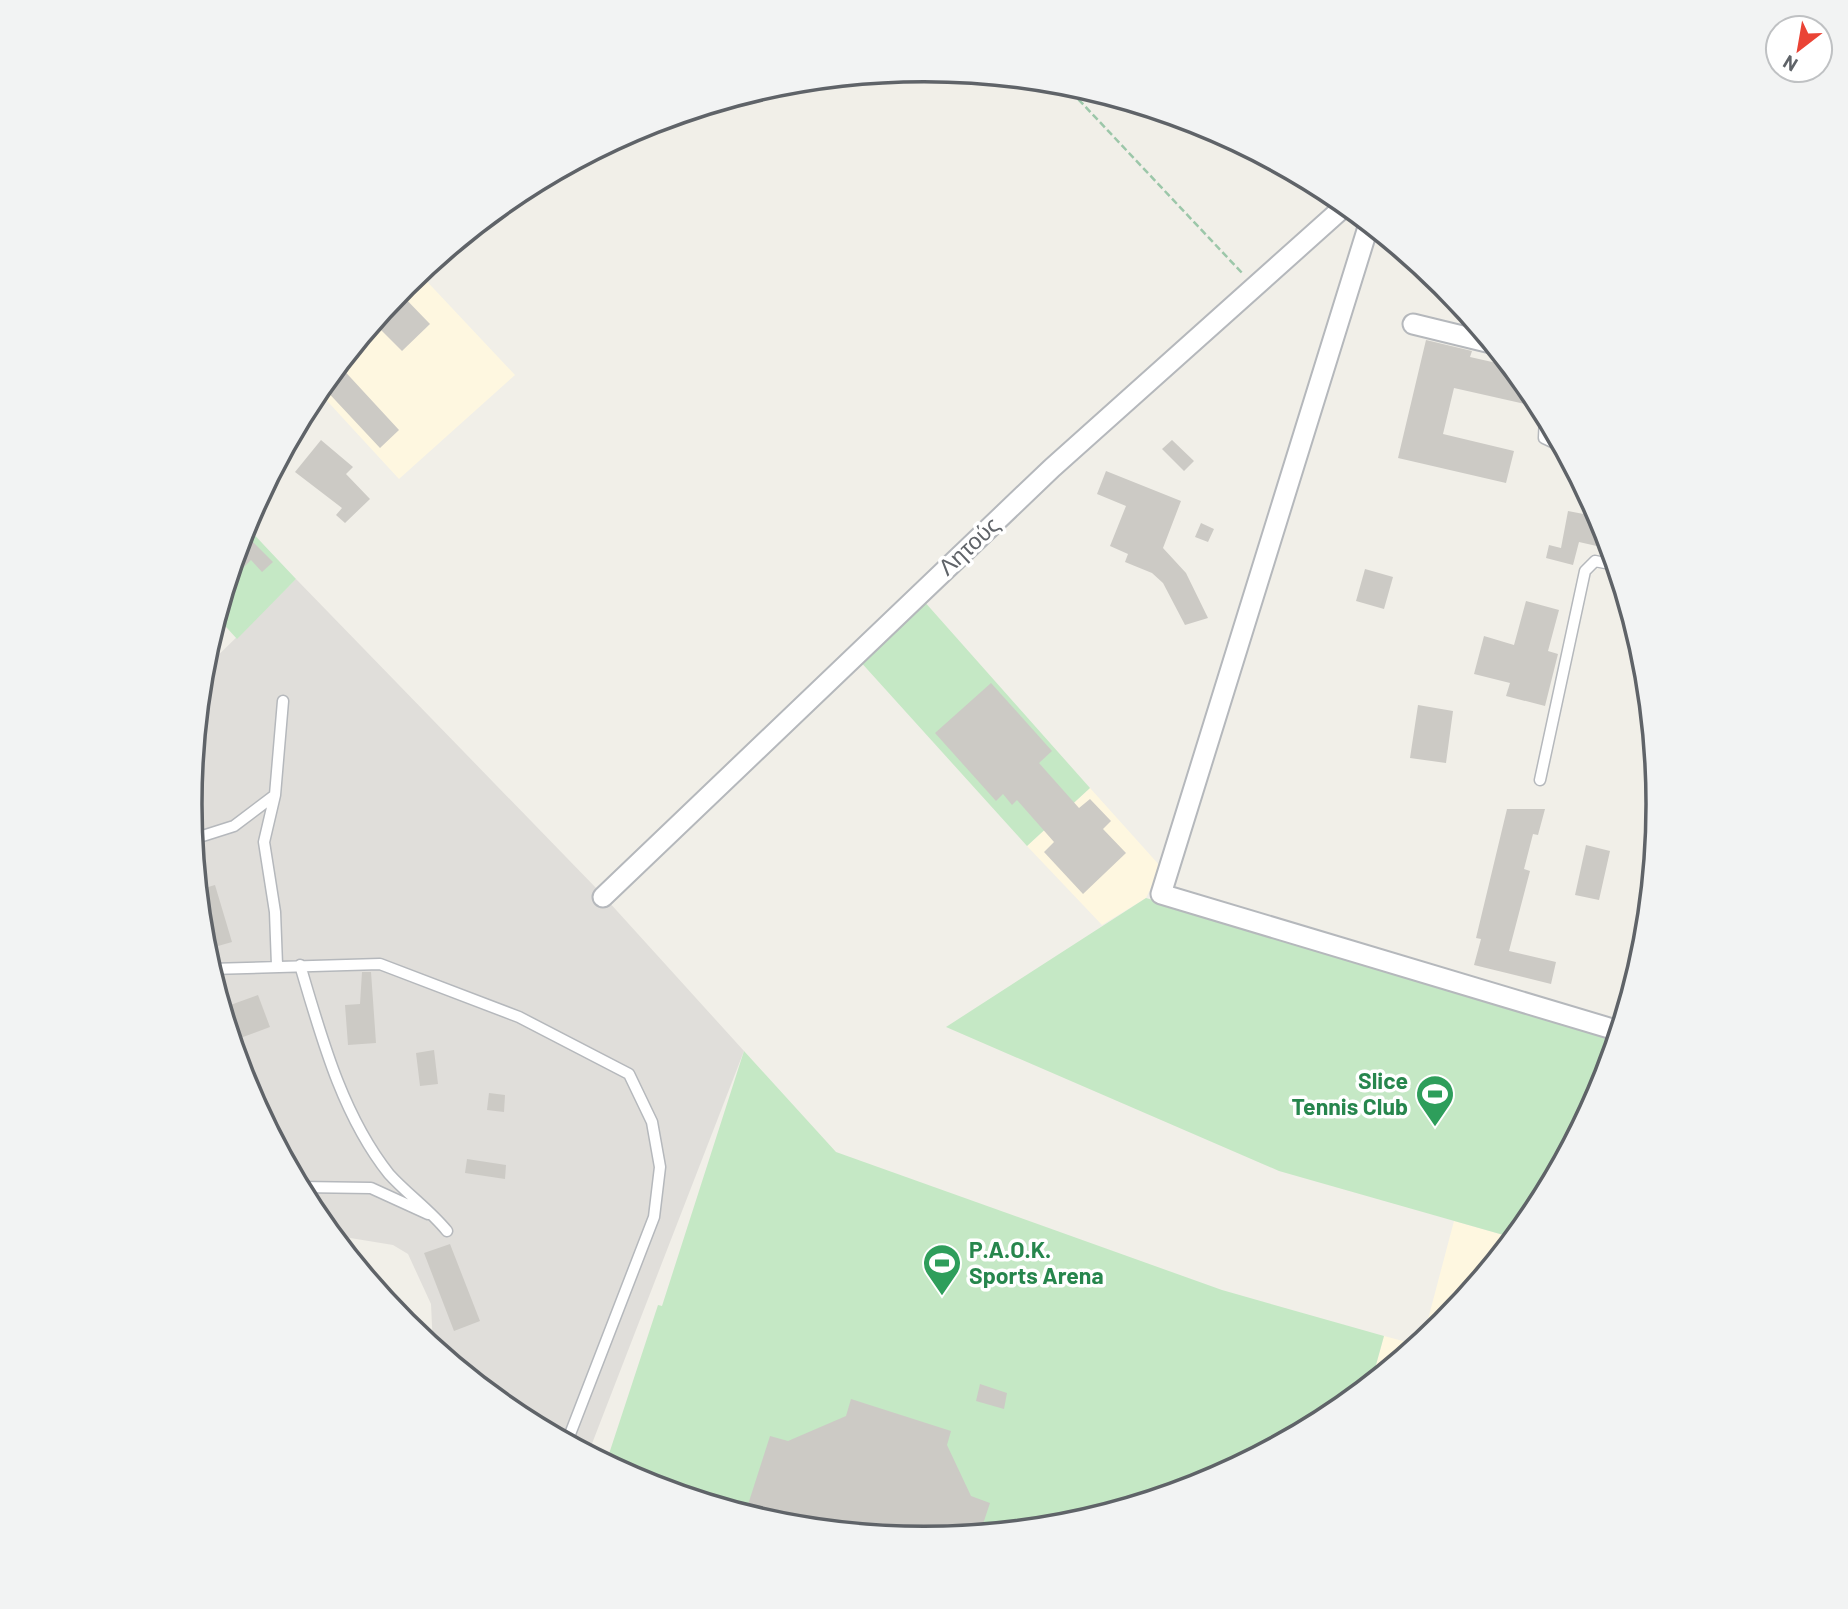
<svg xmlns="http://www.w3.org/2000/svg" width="1848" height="1609" viewBox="0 0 1848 1609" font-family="Barlow,sans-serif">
<rect width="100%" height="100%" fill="#f1efe8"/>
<path fill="#fef7e0" d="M419,273L515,375L399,479L318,391L405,285Z
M1090,788L1161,867L1146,898L1102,925L1027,846Z
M1454,1221L1514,1238L1443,1324L1422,1342Z
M1384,1336L1418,1345L1371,1383Z"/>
<path fill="#e0deda" d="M296,579L598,890L744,1051L588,1454L516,1415L433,1347L431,1304L408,1254L393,1245L332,1235L313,1212L245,1085L204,947L190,804L203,670Z"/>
<path fill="#c5e8c5" d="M245,525L296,579L237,639L217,617Z
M923,600L1090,788L1027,846L858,659Z
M1146,898L1618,1035C1597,1104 1560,1182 1514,1238L1279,1171L946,1027Z
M744,1051L836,1152L1222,1290L1384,1336L1371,1383L1332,1415L1205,1483L1067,1525L924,1539L780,1525L643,1483L606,1463L658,1305L662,1306Z"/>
<path fill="#cccac5" d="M399,292L430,324L402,351L374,323Z
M1426,340L1472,351L1470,357L1510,366L1528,389L1525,404L1454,388L1443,434L1514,451L1506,483L1398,458Z
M339,365L399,430L380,448L322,386Z
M321,440L353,467L346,474L370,499L345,523L336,515L342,508L295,472Z
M1172,440L1194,461L1184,471L1162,449Z
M1106,471L1181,501L1163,548L1186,573L1208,618L1185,625L1163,583L1152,573L1125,562L1128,554L1110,546L1126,506L1097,494Z
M1568,511L1599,517L1610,549L1579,542L1573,565L1546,558L1549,545L1561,548Z
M1201,523L1214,529L1208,542L1195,537Z
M250,539L273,562L262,572L251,560L227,584L237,552Z
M1365,569L1393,577L1384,609L1356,601Z
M1526,601L1559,610L1548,651L1558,654L1545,706L1506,696L1510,683L1474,674L1484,636L1514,645Z
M991,683L1052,751L1039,763L1079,808L1090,799L1111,821L1103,829L1126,853L1083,894L1044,852L1054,842L1017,800L1012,805L1003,794L996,801L935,733Z
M1418,705L1453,711L1446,763L1410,758Z
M1507,809H1545L1538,835L1533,834L1524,869L1530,871L1509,951L1556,962L1551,984L1474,965L1481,939L1476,938Z
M1586,845L1610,851L1599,900L1575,895Z
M215,885L232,942L211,948L207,936L203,937L198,890Z
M362,972H371L376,1043L348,1045L345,1005L360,1004Z
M258,995L270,1027L232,1041L222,1008Z
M434,1050L438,1084L420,1086L416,1053Z
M489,1093L505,1095L504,1112L487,1110Z
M467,1159L506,1165L505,1179L465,1173Z
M450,1244L480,1321L454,1331L424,1253Z
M980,1384L1007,1393L1004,1409L976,1401Z
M851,1399L951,1431L947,1445L971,1496L990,1503L980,1533L924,1539L780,1525L745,1514L770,1436L788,1441L846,1416Z"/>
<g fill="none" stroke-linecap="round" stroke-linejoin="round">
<defs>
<path id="lane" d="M1545,416L1544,438L1561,446
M1540,780L1585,571L1595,561L1615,565
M275,795L283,701
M193,839L234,826L275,795L264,842L275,912L277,965
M300,965C321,1036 342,1115 389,1174C407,1194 430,1210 447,1231
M210,969L380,964L519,1017L629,1074L652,1122L660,1167L654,1217L567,1442
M300,1187L371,1188L428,1214"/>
<path id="street" d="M1369,224L1161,894L1619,1031
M1413,324L1491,343
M603,897L1052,468L1346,205"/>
</defs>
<use href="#lane" stroke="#b5b8bc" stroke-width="13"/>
<use href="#street" stroke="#b5b8bc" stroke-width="23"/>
<path stroke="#9cc7a9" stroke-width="2.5" stroke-dasharray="7 3.5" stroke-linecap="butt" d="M1064,84L1243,274"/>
<use href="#lane" stroke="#fff" stroke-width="10"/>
<use href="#street" stroke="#fff" stroke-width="19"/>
</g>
<defs>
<symbol id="stadium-pin" viewBox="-11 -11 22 30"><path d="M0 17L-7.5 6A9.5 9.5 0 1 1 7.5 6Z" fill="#2e9e5b" stroke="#fff"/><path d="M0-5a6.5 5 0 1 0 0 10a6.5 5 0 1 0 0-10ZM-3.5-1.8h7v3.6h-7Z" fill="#fff"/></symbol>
</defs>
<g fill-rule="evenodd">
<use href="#stadium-pin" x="1413" y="1072" width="44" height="60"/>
<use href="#stadium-pin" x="920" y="1241" width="44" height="60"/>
</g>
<g text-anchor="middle" stroke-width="7" stroke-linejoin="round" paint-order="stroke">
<g font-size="23" fill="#5f6368" stroke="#fff">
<text transform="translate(969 546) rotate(-43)" y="8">Λητούς</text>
</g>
<g font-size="23" font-weight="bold" fill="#27864d" stroke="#fff" text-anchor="end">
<text x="1408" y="1089">Slice<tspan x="1408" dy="26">Tennis Club</tspan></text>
<text x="969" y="1258" text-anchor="start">P.A.O.K.<tspan x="969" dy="26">Sports Arena</tspan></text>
</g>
</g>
<path d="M0 0H1848V1609H0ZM202 804a722 722 0 1 1 1444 0a722 722 0 1 1-1444 0Z" fill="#f2f3f3" fill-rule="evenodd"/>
<path fill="none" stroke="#5f6368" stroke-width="3.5" d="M202 804a722 722 0 1 1 1444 0a722 722 0 1 1-1444 0Z"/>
<g transform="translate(1799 49) rotate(211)"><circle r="33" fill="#ffffff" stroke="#bfc1c3" stroke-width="2"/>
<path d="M0-5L12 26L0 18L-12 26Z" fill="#ea4335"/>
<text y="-10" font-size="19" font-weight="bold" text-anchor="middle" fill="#5f6368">N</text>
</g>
</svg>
